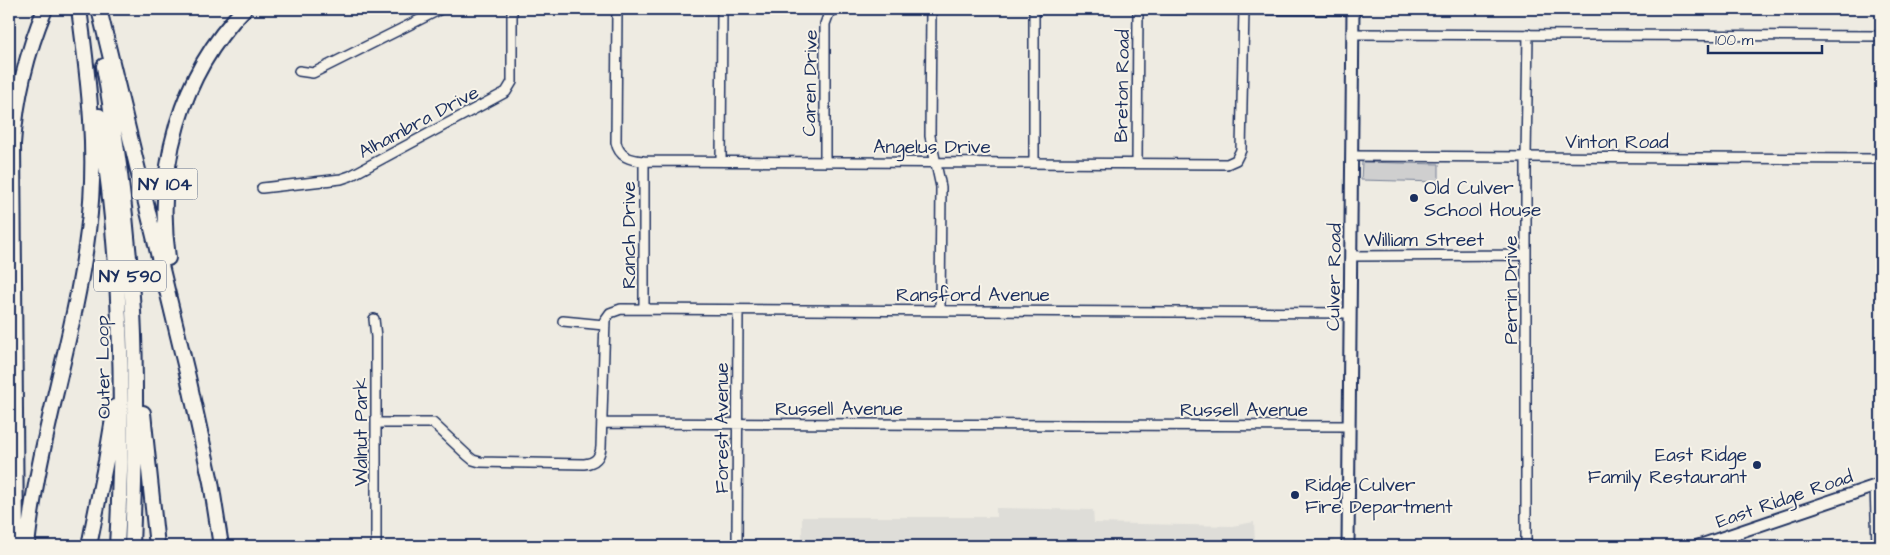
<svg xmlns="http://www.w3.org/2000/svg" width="1890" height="555" viewBox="0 0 1890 555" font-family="'Architects Daughter',sans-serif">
<rect width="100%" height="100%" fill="#eeebe2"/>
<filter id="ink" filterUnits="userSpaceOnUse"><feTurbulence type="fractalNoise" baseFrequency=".02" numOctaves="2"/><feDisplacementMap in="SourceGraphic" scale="10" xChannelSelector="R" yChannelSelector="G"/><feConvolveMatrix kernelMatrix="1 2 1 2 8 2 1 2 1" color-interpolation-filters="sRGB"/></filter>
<g filter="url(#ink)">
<path fill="#deddd8" d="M996,508L1093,510L1094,523L1232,526L1254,522L1255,544L1335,539L1333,546H802V517H996Z"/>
<path fill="#cfcfcf" stroke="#757f96" d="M1362,162L1439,164V182L1361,180Z"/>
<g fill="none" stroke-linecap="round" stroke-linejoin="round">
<defs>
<path id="minor" d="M617,9L616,142C619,157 630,160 644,161L1227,164L1236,160L1241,150L1244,9
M931,9L930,136L941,187L940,310
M1034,9V163
M1159,9L1353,10
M1352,34L1881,36
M299,71L313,73L441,9
M1352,156L1881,159
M721,161L722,9
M825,162V24L829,13L836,9
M1137,163L1138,9
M262,188L341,179L350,176L506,92L512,82V9
M1351,256L1526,255
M644,309V161
M374,319L376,337V546
M563,321L604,325
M376,423H433L467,455L473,460L480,462L584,464C595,463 600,458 601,447L605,320L610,313L621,309L1350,313
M602,423L1350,426
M1875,486L1877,546
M737,546L738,310
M1526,546V156L1528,34"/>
<path id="major" d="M1348,546L1353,9
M1698,546L1881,484"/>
<path id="highway" d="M99,9L188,377L211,482L221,546
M104,66C118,147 128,229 133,311C137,390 135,468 132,546
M99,116C122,259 125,402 117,546
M168,258C155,168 180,75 244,9
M143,413L157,546
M16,546L13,144C16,97 27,52 45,9
M27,546C38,440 75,337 88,231C98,156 89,83 79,9
M89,546L106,461L115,407"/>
</defs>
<use href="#minor" stroke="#1b2f5e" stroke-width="12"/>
<use href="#major" stroke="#1b2f5e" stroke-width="15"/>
<use href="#highway" stroke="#1b2f5e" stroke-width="18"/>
<use href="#minor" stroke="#f7f3e8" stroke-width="9"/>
<use href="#major" stroke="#f7f3e8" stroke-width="11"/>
<use href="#highway" stroke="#f7f3e8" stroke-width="14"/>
</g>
</g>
<g fill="#1b2f5e" stroke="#f7f3e8" stroke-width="2">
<circle cx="1414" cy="198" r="5"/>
<circle cx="1757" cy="465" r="5"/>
<circle cx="1295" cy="495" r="5"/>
</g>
<g text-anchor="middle" stroke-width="4" stroke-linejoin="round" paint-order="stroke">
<g fill="#f7f3e8" stroke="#5d6a87" stroke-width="1">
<rect x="132.5" y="168.5" width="65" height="31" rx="4"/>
<rect x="94" y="260.5" width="72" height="31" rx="4"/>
</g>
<g font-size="18" font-weight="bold" fill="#1b2f5e">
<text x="165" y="190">NY 104</text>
<text x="130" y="282">NY 590</text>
</g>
<g font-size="19" fill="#1b2f5e" stroke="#f7f3e8">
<text transform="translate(809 83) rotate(-89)" y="7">Caren Drive</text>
<text transform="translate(1121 86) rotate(-89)" y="7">Breton Road</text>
<text transform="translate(418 121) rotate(-28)" y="7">Alhambra Drive</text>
<text x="1617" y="148">Vinton Road</text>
<text x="932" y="153">Angelus Drive</text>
<text transform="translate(628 235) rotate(-90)" y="7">Ranch Drive</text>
<text x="1424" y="246">William Street</text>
<text transform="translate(1333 277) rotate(-89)" y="7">Culver Road</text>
<text transform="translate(1510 290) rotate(-90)" y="7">Perrin Drive</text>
<text x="973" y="301">Ransford Avenue</text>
<text transform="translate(102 367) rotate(-91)" y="7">Outer Loop</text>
<text x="839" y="415">Russell Avenue</text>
<text x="1244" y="416">Russell Avenue</text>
<text transform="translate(721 428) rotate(-90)" y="7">Forest Avenue</text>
<text transform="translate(360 432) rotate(-90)" y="7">Walnut Park</text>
<text transform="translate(1784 498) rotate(-19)" y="7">East Ridge Road</text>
</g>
<g font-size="19" fill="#1b2f5e" stroke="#f7f3e8" text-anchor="start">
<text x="1424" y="194">Old Culver<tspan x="1424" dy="22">School House</tspan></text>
<text x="1747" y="461" text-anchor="end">East Ridge<tspan x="1747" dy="22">Family Restaurant</tspan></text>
<text x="1305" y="491">Ridge Culver<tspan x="1305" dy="22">Fire Department</tspan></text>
</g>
</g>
<rect width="1890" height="555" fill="none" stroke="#f7f3e8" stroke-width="30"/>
<rect x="15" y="15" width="1860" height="525" fill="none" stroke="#1b2f5e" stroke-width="2" filter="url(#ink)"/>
<path d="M1708 45v8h114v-8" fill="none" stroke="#1b2f5e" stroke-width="2.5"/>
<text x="1715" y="45" font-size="15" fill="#1b2f5e" stroke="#f7f3e8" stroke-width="4" paint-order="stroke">100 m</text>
</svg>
